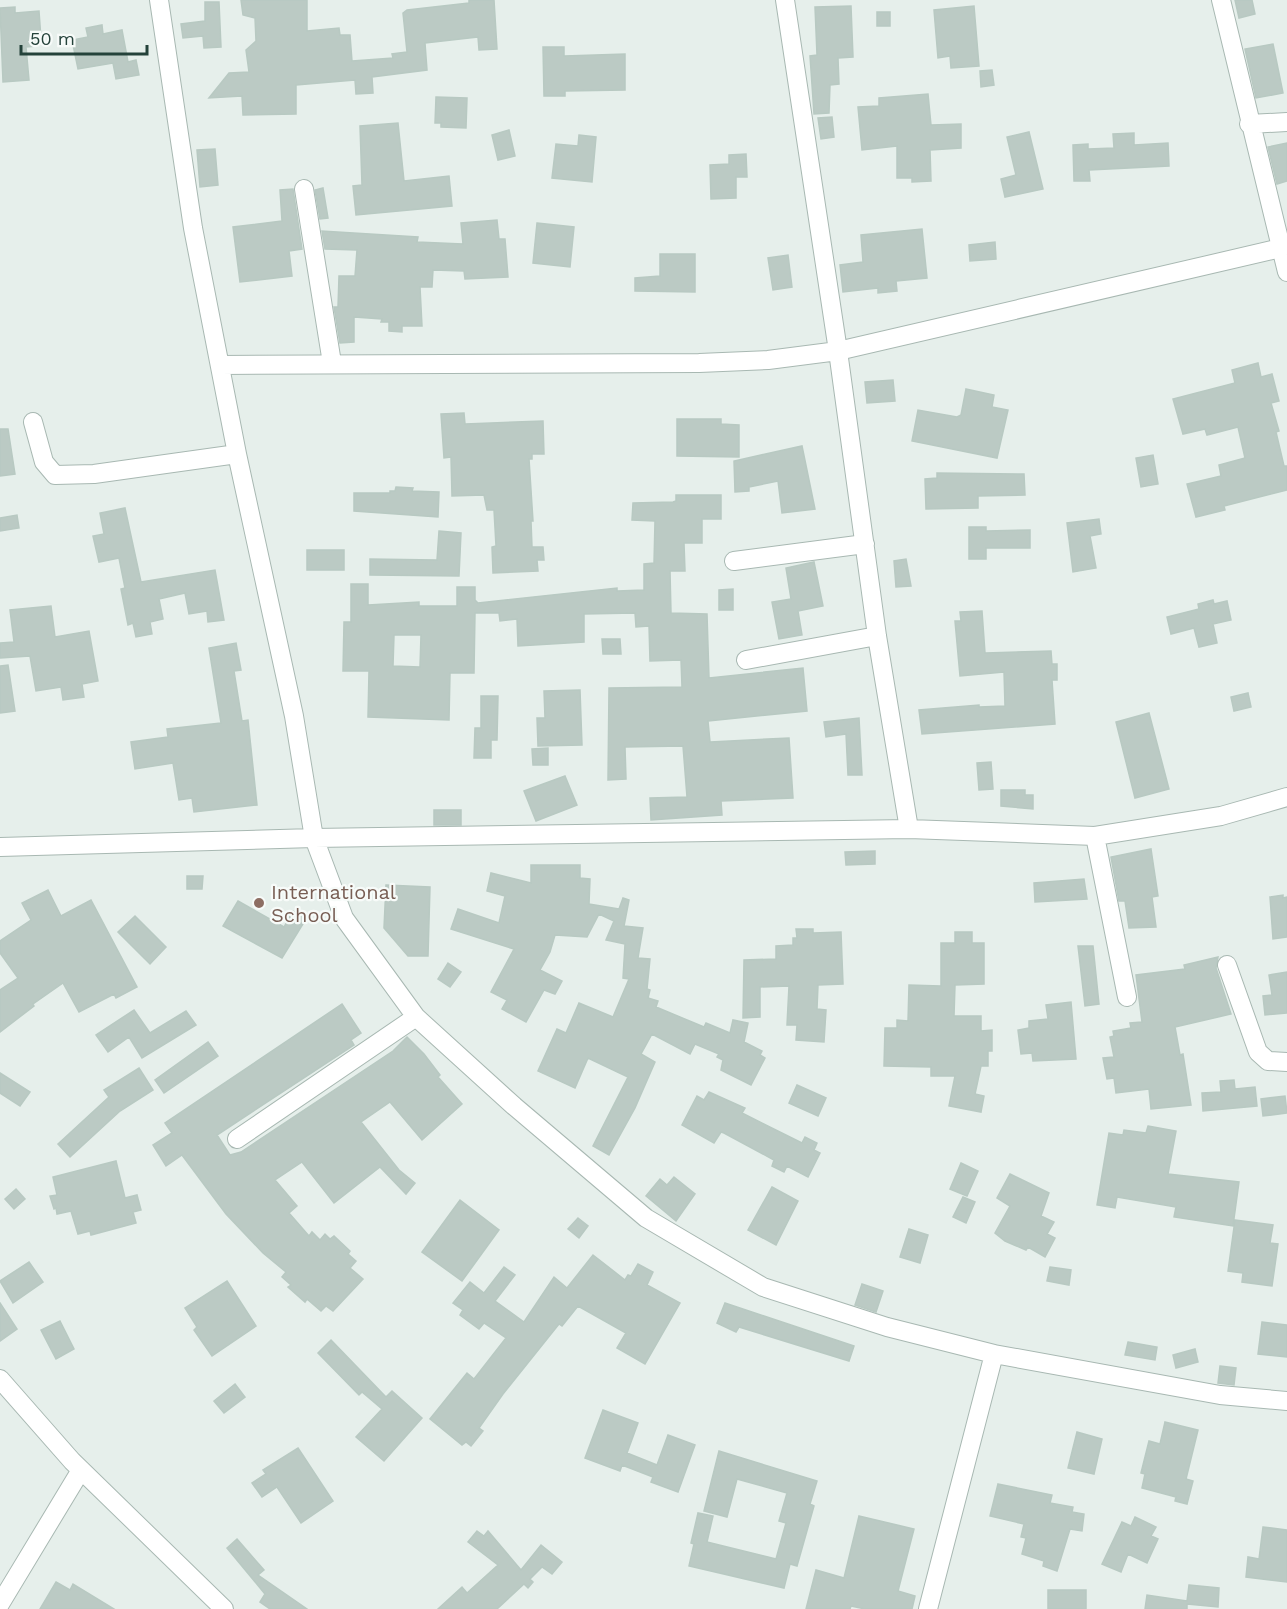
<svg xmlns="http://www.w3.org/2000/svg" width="1287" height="1609" viewBox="0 0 1287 1609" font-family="'Work Sans',sans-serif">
<rect width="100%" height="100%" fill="#e6efeb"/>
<path fill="#bbcac4" stroke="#b8c9c2" stroke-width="1.5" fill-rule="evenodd" d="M241,0H307V31L339,28L340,35H350L352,61L393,58L392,54L407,52L403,13L407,10L469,3V0H494L497,49L479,50L478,37L425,43L427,70L372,77L373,93L356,94L355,80L296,85V114L243,115L242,96L209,98L229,73L249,72L246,50L256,41L255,18L243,15Z
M1235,0H1252L1255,14L1239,18Z
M205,2H219L221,47L204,48L203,36L183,38L181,24L205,21Z
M851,6L853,57L838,58L839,84L830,85L829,113L814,114L810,56L817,55L815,7Z
M974,6L979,66L951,68L950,56L938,58L934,10Z
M15,7V13L39,11L41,39H35L36,46L26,47L29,80L3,82L0,8Z
M877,12H890V26H877Z
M102,25L103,34L122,30L128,62L136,60L139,75L116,79L113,63L78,69L72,40L88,37L86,28Z
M1273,44L1283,93L1256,98L1245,49Z
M543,47H564V56L625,54V90L565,91V96H544Z
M992,70L994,85L981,87L980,71Z
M928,94L931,125L961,124V148L930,150L931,181L912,182V178H897V146L862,150L858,107L879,106V98Z
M436,97L467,98L466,128L441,127V123H435Z
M832,117L834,137L821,139L818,118Z
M398,123L404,181L449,176L452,206L356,215L353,186L362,185L360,126Z
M509,130L515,156L498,160L492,135Z
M1029,132L1043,189L1005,197L1001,179L1016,175L1007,137Z
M1134,133V145L1168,143L1169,166L1089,170L1090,181H1074L1073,145L1088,144V149L1114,148L1113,134Z
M579,135L596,137L592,182L552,178L556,144L578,146Z
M1287,143V181L1277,184L1268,147Z
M215,149L218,185L200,187L197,150Z
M746,154L747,177H736V198L711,199L710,165L729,164V155Z
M323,188L328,218L320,219L315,190Z
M293,189L302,249L289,251L292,276L240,282L233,227L282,221L280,190Z
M497,220L499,239H505L508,277L465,279L464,271L433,270L432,287H420L422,326H402V332L389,331V322H381L382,319L354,317V342L340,343L334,307H338L339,276H355L357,250L325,249L322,231L418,237L417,242L463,244L461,223Z
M537,223L574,227L570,267L533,263Z
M922,229L927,278L896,281L897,291L878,293V288L843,292L840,265L863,262L861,235Z
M995,242L996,259L970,261L969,245Z
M660,254H695V292L635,291V278L660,276Z
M788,255L792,287L773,290L768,258Z
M1258,363L1261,377L1272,374L1279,401L1271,403L1279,431L1276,432L1284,466H1287V490L1224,506L1225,510L1196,517L1187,484L1221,476L1219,465L1245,458L1238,427L1207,435L1205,429L1183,434L1173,399L1235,383L1232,370Z
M893,380L895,401L867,403L865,382Z
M966,389L994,395L992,407L1008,410L997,458L912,441L918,410L957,417L961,415Z
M464,413L465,424L543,421L544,454H532V459H529L533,521H531L532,547H543L544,560H537L538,571L493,573L492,547L496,546L494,510H487L484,495L452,496L451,457L444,458L441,414Z
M677,419H721V424L739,425V457L677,456Z
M0,429H8L15,474L0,476Z
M802,446L815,509L782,513L778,481L749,487V491L735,492L734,461Z
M1153,455L1158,484L1141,487L1136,458Z
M937,473L1024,474L1025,495L978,496V508L926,509L925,479L937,478Z
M396,487L413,488L412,491L439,492L438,517L354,511V493H390V491H395Z
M676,495H721V519H702V543H684L685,571H670L671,613L707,614L709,678L803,668L807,711L708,721L710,742L789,738L793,798L721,801L722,815L651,820L650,798L687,797L683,746L625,747L626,779L608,780L609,688L682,687L681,660L650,661L649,626L636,627L635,613L584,614V642L518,646L517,619L500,621L499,613H475L474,673H450L449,720L368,717L369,671H343L344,622H351V584H368V605L419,602V606H457V587H475V600L478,603L617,588V591L644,590V564L654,563L655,521L632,520L633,503L673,502L676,501ZM394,635H421L420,667L393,666Z
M125,508L141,582L215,570L224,620L208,622L207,611L189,614L185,593L159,599L163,619L150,622L152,634L136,637L133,623L128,625L121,589L125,588L119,558L99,562L93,536L104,534L100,513Z
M17,515L19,528L0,531V518Z
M1099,519L1101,534L1090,536L1096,568L1073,572L1067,523Z
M969,527H986V531L1030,530V548H986V559H969Z
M439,531L461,533L459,576L370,575V559L437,560Z
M307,550H344V570H307Z
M906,559L911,586L896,587L894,561Z
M814,562L823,606L798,611L802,635L779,639L772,602L791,599L786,568Z
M733,589V610H719V590Z
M1213,600L1214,604L1227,601L1231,620L1213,624L1217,643L1199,647L1194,628L1171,634L1167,617L1199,609L1198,604Z
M51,606L55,637L89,631L98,681L82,684L84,697L63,700L61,687L36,691L30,656L0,658V643L14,642L10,610Z
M982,611L985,653L1051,651L1052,664H1057V680H1052L1055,724L922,734L919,710L979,705V707L1005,706L1004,672L960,676L955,621H961L960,612Z
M602,639H620L621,654H603Z
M236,643L241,670L234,671L242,721L248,720L257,805L194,812L192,798L179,800L173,763L135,769L131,742L168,737L167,729L221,723L209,648Z
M8,665L15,711L0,713V666Z
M580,690L582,745L538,746L537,718H545L544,691Z
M1248,693L1251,707L1234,711L1231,697Z
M481,696H498L497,740H491V758H474L475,728H481Z
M1149,713L1169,789L1135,798L1116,722Z
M859,718L862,775H848L846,734L826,737L824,722Z
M548,748V765H533L532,749Z
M991,762L993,789L979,790L977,763Z
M565,776L577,805L536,821L524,791Z
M1001,790H1025V795H1033V809L1001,806Z
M434,810H461V825H434Z
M1151,849L1158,896L1152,897L1156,927L1129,928L1125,901H1119L1111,857Z
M875,851V864L846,865L845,852Z
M531,865H580V878L590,879L589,904L619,909L623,898L629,900L624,926L643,928L638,958L650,959L647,989L650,990L648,998L658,1001L656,1007L704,1027L706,1023L730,1033L733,1020L748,1023L744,1042L762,1051L760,1055L765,1058L751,1085L721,1070L723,1060L717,1057L719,1054L695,1044L690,1054L652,1034L641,1054L655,1062L635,1108L609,1155L593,1146L628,1077L588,1058L575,1088L538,1071L557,1029L566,1033L579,1003L613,1017L629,979L623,978L625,944L606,940L614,921L599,914L587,937L555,935L550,952L540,970L562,981L555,994L544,990L526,1022L502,1009L507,1000L491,992L514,949L451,929L458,909L499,923L505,896L487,891L491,873L531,883Z
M187,876H203L202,889H187Z
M1084,879L1087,899L1035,902L1034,883Z
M386,885L430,887L428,956H408L384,928Z
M48,890L61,916L91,900L137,987L116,998L114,994L79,1012L63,983L33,1004L34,1006L0,1032V990L18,978L0,953V941L31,920L22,903Z
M1283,895V898L1287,897V937L1273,939L1270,897Z
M238,901L284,927L293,911L306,919L282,958L223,926Z
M135,916L166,947L150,964L118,932Z
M796,929H813V933L841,932L843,984L818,985L817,1009L826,1010L824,1042L796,1040L797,1025H787L789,986L760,987V1017L743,1018L744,960L776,959V946L793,945V938H797Z
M955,932H972V943H984V984L955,985L954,1016H981V1031L992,1030V1051H988V1066H981L975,1094L984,1096L981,1112L949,1106L955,1076H931V1067L884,1066L885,1028H897V1020L908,1021L909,985L941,986V943H955Z
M1078,946H1093L1099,1004L1085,1006Z
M1218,957L1216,968L1231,1014L1175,1027L1180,1055L1183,1054L1191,1105L1151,1109L1149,1089L1116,1093L1114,1078L1107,1079L1103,1058L1114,1057L1110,1037L1114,1036L1113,1031L1131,1028L1130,1023L1142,1022L1136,975L1185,969L1184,965Z
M448,963L461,972L450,987L438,979Z
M1287,972V1013L1265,1015L1263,996L1272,995L1269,975Z
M1071,1002L1076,1059L1033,1061L1032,1053L1021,1054L1018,1030L1029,1028V1021L1048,1019L1046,1005Z
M342,1004L361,1033L351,1040L354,1045L217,1135L230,1155L241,1152L393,1051L407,1037L424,1054L440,1075L438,1077L462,1104L422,1140L390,1102L361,1122L399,1170L415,1183L406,1194L380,1167L334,1203L302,1162L275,1180L297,1206L289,1213L309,1236L312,1232L320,1240L325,1234L330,1239L334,1236L350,1251L348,1254L356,1261L350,1268L363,1279L333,1311L326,1306L321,1311L307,1299L305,1302L288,1287L291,1285L282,1277L286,1272L263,1253L226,1214L182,1155L166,1166L153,1145L172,1133L165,1123Z
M134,1010L150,1033L186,1011L196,1025L142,1058L129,1037L108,1052L96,1035Z
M208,1042L218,1056L164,1093L155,1080Z
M139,1068L153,1090L120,1111L70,1157L58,1144L109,1097L104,1090Z
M0,1073L30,1092L20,1106L0,1093Z
M1234,1080L1235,1089L1255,1087L1257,1106L1203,1111L1202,1093L1221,1092L1220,1081Z
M797,1085L826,1098L818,1116L789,1103Z
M709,1092L745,1108L742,1113L802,1143L805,1137L817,1143L814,1150L820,1153L808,1177L787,1166L784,1172L772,1166L774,1160L724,1133L721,1132L714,1143L682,1125L697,1096L704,1100Z
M1285,1096L1287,1113L1263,1116L1261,1099Z
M1148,1126L1176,1131L1168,1174L1239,1182L1233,1226L1174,1217L1176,1207L1117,1197L1115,1208L1097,1205L1109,1133L1123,1135L1124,1130L1146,1133Z
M116,1161L125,1198L137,1195L141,1210L133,1212L136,1223L91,1235L90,1231L78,1234L71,1211L57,1214L56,1208L54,1209L50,1196L57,1195L53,1177Z
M961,1163L978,1171L967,1196L950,1189Z
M1010,1174L1049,1193L1041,1216L1054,1222L1047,1234L1055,1238L1045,1257L1028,1247L1026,1250L1005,1241L995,1233L1010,1206L997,1198Z
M674,1177L695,1194L676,1221L646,1196L660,1179L667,1185Z
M772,1187L798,1201L776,1245L748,1230Z
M16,1189L25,1199L14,1209L5,1199Z
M963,1197L975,1202L966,1223L953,1217Z
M460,1200L499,1230L462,1281L422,1252Z
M578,1218L588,1226L579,1238L568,1229Z
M1235,1220L1273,1225L1270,1243L1278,1244L1272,1286L1242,1282L1243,1273L1228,1271Z
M909,1229L928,1235L920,1263L900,1257Z
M593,1255L625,1280L628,1275L631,1276L638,1264L653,1272L647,1285L680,1303L645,1364L617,1348L626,1333L578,1306L562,1326L559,1324L503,1394L479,1428L483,1431L471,1446L466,1442L462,1445L430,1419L467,1373L474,1379L506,1338L484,1323L479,1329L460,1315L463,1310L453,1303L470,1282L484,1293L504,1267L515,1275L495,1301L524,1322L554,1277L567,1288Z
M29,1262L43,1282L13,1303L0,1281Z
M1050,1267L1071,1270L1069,1285L1047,1281Z
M227,1281L256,1326L212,1356L194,1330L197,1327L185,1308Z
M862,1284L883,1291L876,1312L855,1305Z
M0,1303L17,1329L0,1341Z
M725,1303L854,1346L849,1361L739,1327L736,1332L717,1323Z
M60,1321L74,1349L56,1359L41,1330Z
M1262,1322L1287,1325V1357L1258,1354Z
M331,1340L386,1397L392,1391L422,1418L384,1461L356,1437L382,1409L362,1392L359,1395L318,1353Z
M1128,1342L1157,1347L1155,1360L1125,1355Z
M1195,1349L1198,1362L1176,1368L1173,1355Z
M1220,1366L1236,1368L1234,1385L1218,1383Z
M235,1384L245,1397L224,1413L214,1401Z
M603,1410L638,1423L627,1453L657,1465L668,1435L695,1445L678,1492L651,1482L653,1477L622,1465L620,1471L585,1458Z
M1165,1422L1198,1430L1186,1479L1193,1481L1187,1504L1175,1501L1176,1497L1142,1488L1145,1474L1141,1473L1149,1441L1160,1444Z
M1077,1432L1102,1439L1094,1474L1068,1468Z
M298,1448L333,1501L301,1523L277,1487L262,1497L252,1483L266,1474L263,1470Z
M719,1451L817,1481L810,1504L814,1506L797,1566L790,1564L784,1588L689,1566L694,1544L691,1543L698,1513L713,1516L707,1542L776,1559L786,1523L779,1521L787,1493L737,1479L727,1517L704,1511Z
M998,1484L1052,1495L1050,1503L1073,1507L1072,1512L1084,1514L1082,1531L1070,1529L1057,1571L1043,1566L1044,1561L1022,1554L1026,1538L1021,1537L1024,1524L990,1516Z
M859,1516L914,1529L898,1591L915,1596L912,1609H865L851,1606L850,1609H806L816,1570L844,1578Z
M1135,1517L1156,1527L1151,1536L1158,1539L1147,1563L1128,1554L1121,1572L1102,1564L1122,1522L1131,1526Z
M1263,1527L1287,1530V1582L1246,1577L1248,1557L1259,1559Z
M477,1531L484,1536L488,1531L521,1570L541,1545L562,1562L552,1574L542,1567L530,1579L533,1582L528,1588L524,1584L497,1609H438L462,1587L467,1593L498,1565L468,1542Z
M237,1539L264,1570L258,1575L307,1609H270L260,1602L265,1594L227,1548Z
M56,1582L70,1590L73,1584L114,1609H40Z
M1189,1585L1219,1588L1218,1607L1187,1604V1609H1145L1147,1595L1187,1601Z
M1048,1590H1086V1609H1048Z"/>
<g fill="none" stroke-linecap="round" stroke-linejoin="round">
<defs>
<path id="minor" d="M159,0L193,228L237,454L294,716L314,838L344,918L416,1017L514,1106L646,1218L763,1287L887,1327L994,1354L1220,1395L1287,1401
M785,0L838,351L877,636L909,829
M1221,0L1287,272
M1249,124L1287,122
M304,189L332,363
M220,365L699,363L768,360L838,351L1281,248
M33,422L44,462L55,475L94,474L237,454
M734,561L865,544
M746,660L877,636
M1095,836L1127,997
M0,847L314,838L909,829L1095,836L1221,816L1287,797
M1227,965L1258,1052L1268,1061L1287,1062
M237,1139L416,1017
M0,1379L72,1461L224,1609
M0,1604L81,1470
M928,1609L994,1354"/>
</defs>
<use href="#minor" stroke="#a8b8b2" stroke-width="20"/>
<use href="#minor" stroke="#fff" stroke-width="18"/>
</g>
<circle fill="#8d6e63" stroke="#f7fbf9" stroke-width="2" cx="259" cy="903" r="6"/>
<g text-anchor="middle" stroke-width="4.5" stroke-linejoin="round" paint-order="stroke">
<g font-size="20" fill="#785e54" stroke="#f7fbf9" text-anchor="start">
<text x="271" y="899">International<tspan x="271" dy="23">School</tspan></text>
</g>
</g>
<path d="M21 45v9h126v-9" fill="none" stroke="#24423a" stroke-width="3"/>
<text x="30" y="45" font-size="18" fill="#24423a" stroke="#f7fbf9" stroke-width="4.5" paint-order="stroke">50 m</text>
</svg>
